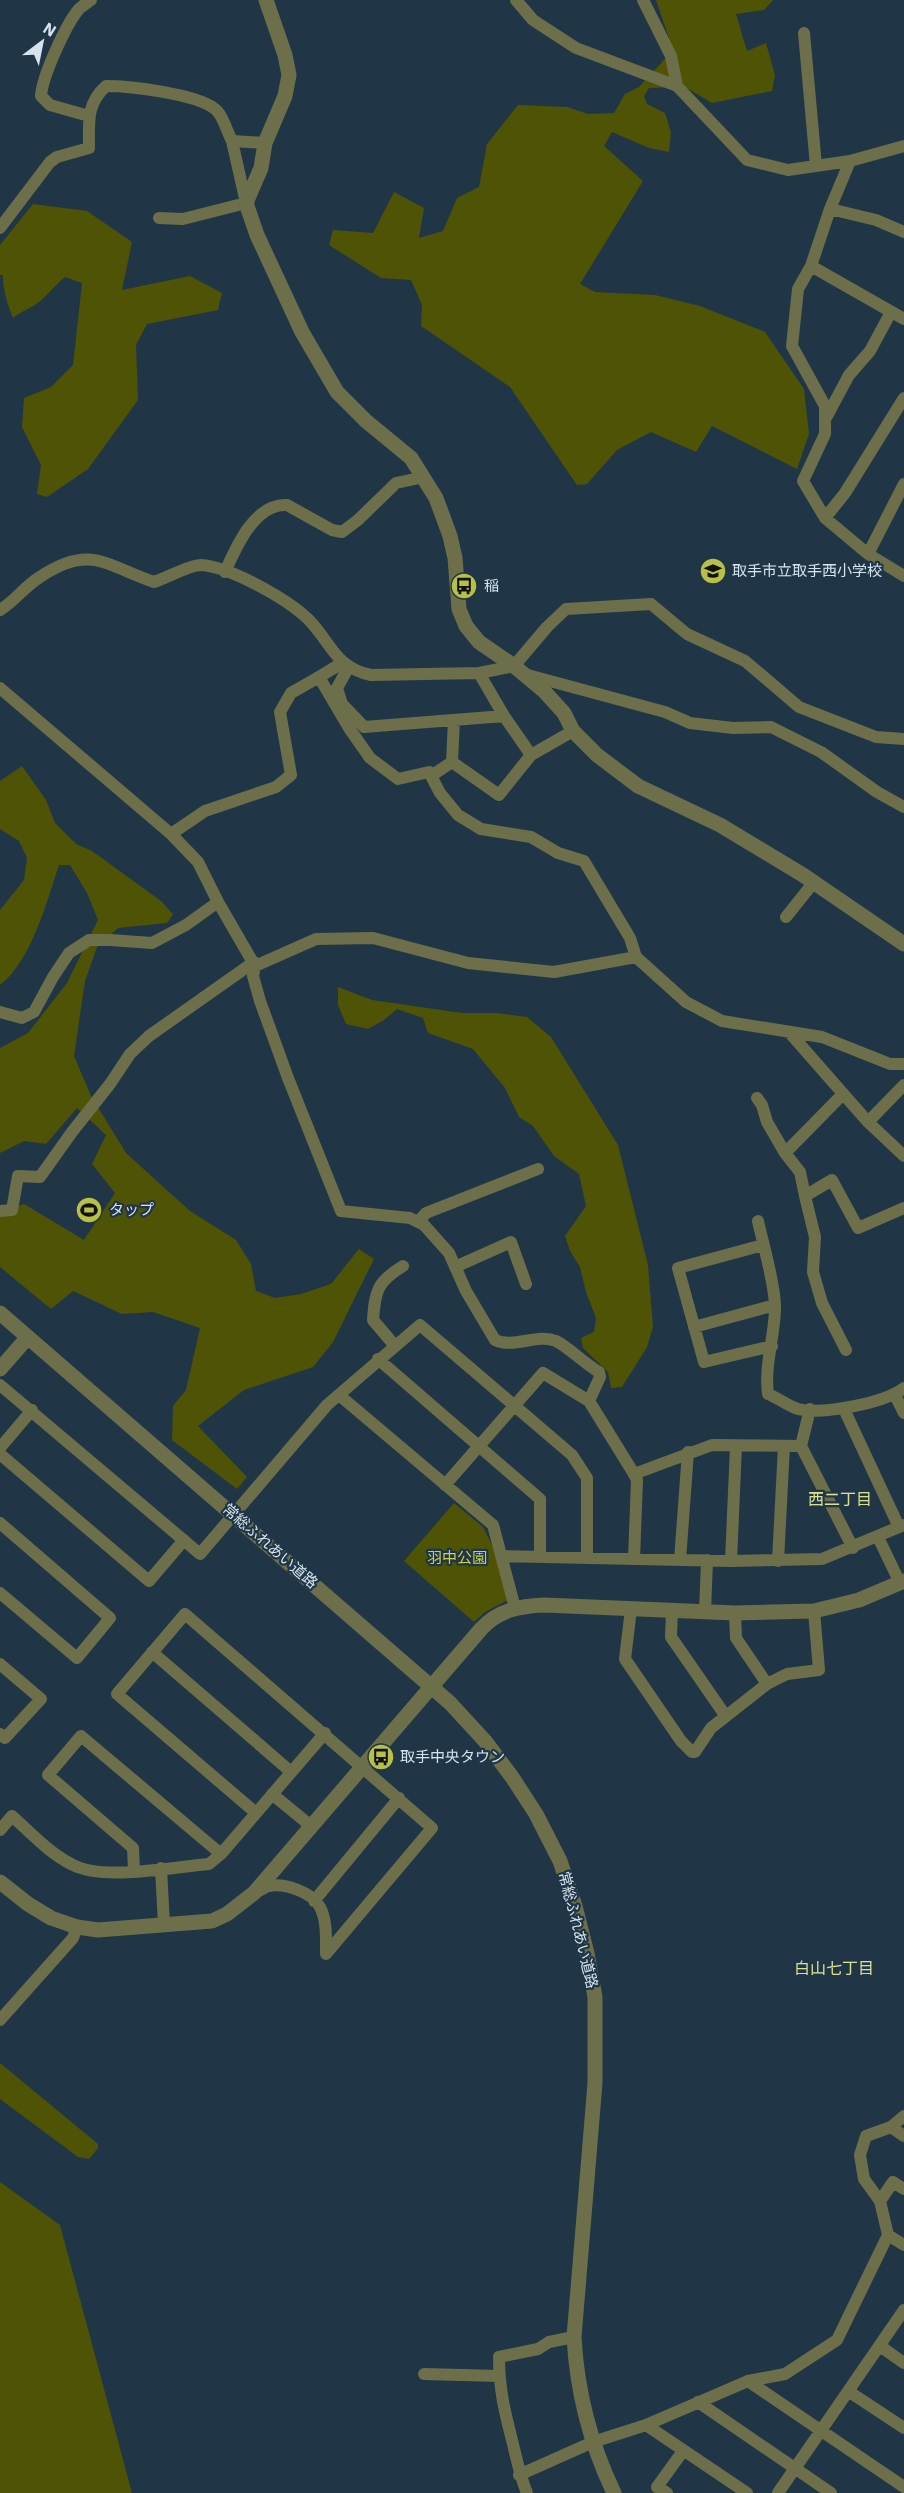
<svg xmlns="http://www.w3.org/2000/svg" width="904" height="2493" viewBox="0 0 904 2493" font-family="'IBM Plex Sans','Noto Sans JP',sans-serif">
<rect width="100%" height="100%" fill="#203647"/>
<path fill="#4f5305" d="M656,0H773L764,10L736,14L747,51L766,43L775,75L772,91L712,103L685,87L649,88L644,96L647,104L665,113L671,132L669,152L649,148L612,132L604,146L643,181L580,284L595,292L655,295L700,306L765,332L804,389L809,434L797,469L712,426L696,452L651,432L617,450L587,484L577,485L510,387L421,326L422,305L411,280L381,278L329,245L333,230L373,233L394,192L424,208L419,238L443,231L457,198L479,187L487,144L518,105L567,107L588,114L614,113L625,94L639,87L673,50Z
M33,204L87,211L132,242L122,290L190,276L222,293L218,310L147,324L136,345L138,400L88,469L47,497L37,494L41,465L22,427L24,398L51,387L73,365L82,283L65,277C55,285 48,295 39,302C32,308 21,311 13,318C8,306 2,287 3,275H0V245Z
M22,766L46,800L55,823L76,844L92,851L161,901L173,914L167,923L118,928L97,947L85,981L74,1056L91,1096L126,1153L190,1211L236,1240L251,1264L256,1291L275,1298L301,1294L331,1284L359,1249L374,1259L333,1342L313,1367L244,1390L198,1426L247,1477L237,1489L172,1440L173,1406L186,1390L200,1328L153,1312L122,1314L73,1291L51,1309L0,1267V1213L24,1204L84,1240L115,1193L92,1164L106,1135L77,1108L46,1144L24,1141L0,1153V1048L28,1033L67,983L98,920L87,893L70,865H59C47,901 31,962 0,985V910L24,880L27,858L19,841L0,829V781Z
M338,987L372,1000L462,1013H496L527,1017L551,1037L618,1145L648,1265L653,1327L647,1347L622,1387L611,1388L608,1372L583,1348L581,1338L594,1332L596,1318L586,1292L580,1267L570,1251L565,1236L586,1206L579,1174L554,1156L533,1126L519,1117L505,1088L473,1049L428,1033L423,1018L397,1009L384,1020L368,1029L346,1024L338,1005Z
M454,1503L483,1527L493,1547L508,1600L485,1612L474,1622L404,1561Z
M0,2063L98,2144V2148L89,2159L78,2157L0,2099Z
M0,2182L60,2225L132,2493H0Z"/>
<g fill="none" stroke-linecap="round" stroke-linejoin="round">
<path stroke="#6c6f49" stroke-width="12" d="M516,0L533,20L576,48L677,86L747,160L788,170L850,161L904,146
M643,0L671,56L677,86
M804,33L816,166
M89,116L50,105L41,96C42,77 66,24 79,9C82,6 87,3 91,0
M850,161L830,209L811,266L798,289L792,346L825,406V434L803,481L825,518L868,554L904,576
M830,209L876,220L904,232
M159,218L183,219L246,203L232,141
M0,228L50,162L57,157L89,148C89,123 86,104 106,86C130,86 197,94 215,109C223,115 227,132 232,141L265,143
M811,266L904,319
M826,418L849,375L870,351L891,312
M825,518L845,493L904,398
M868,554L904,484
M225,572C236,547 255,503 287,505L332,530L342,532L358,520L396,483L424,477
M0,610C15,601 25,586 40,577C90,544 105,565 154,582C167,578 189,565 201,565C231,567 287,599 308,619C331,642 335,668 371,675L479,673L514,666L547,627L566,609L651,604L687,634L745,661L799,707L876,737L904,739
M342,663L319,677L349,728L370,758L398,779L429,772L440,793L458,815L481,829L531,837L558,853L584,861L630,938L636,957
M348,668L337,688L342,704L364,727L504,716
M479,673L504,716L531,755L573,731
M524,674L665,712L690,723L733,728L771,727L821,752L877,792L904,807
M0,688L171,834L198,862L218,902L255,966L316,939L373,938L468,963L554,972L636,957L686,1002L722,1021L822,1037L890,1064H904
M454,720L452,762L499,795L531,755
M431,776L452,762
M171,834L205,811L276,787L291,775L280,712L291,693L319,677
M786,917L814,882
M255,966L253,976L260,1001L288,1078L341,1211L410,1218L424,1225L449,1253L466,1291L495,1340C514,1349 537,1333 556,1341C567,1346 585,1364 599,1372L600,1377L589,1401
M0,1012L22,1018L34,1012L53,977L69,953L89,940H110L152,943L186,925L218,902
M789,1032L868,1122
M904,1085L868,1122L904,1156
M757,1098L762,1105L767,1122L785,1153L800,1172L805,1196
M785,1153L843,1094
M0,1211L12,1210L18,1176L40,1177L72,1132L110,1084L130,1054L149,1036L254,962
M758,1221C763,1244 775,1284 775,1307C775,1336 764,1365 768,1394C778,1398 788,1406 798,1409C823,1415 884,1403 904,1388
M418,1222L426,1213L538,1169
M763,1245L678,1268L704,1362L772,1346
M455,1267L511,1242L526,1284
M694,1327L775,1305
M395,1346L373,1320C375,1291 377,1282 403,1266
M846,1350L822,1303L813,1272L815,1237L805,1196L832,1180L858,1228L904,1208
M378,1359L540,1499V1557
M0,1385L200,1554L327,1405L420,1325L572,1455L587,1478V1558
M339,1395L493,1525L515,1608
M895,1395L904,1413
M810,1409L801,1446L853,1548
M844,1409L899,1527
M0,1448L32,1410
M0,1454L149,1581L184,1540
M634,1474L712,1445L801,1446
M445,1485L543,1373L589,1401L634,1474L637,1480L634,1559
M0,1523L110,1618L77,1658L0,1593
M878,1537L900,1583
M502,1556L731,1561L822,1559L904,1525
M680,1560L688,1452
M731,1561L736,1446
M778,1561L784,1446
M631,1609L625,1659L681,1741L692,1752H695L711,1728L767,1684L787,1674L819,1670L814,1611
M672,1610L671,1637L725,1715
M705,1612L707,1560
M735,1613L736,1638L767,1684
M152,1652L290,1771
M0,1664L41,1699L5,1738L0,1734
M272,1794L311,1826
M256,1813L117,1694L185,1614L432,1828L326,1954
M0,1830L12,1816C31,1833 50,1854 73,1865C104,1881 173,1867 209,1864L221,1854L325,1733
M161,1868L164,1925
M134,1871L133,1848L48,1775L81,1736L221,1854
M256,1892C260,1891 265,1887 269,1886C285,1883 312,1892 320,1907C327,1920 326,1939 326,1954
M314,1901L399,1798
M0,2020L73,1938L77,1927
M891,2127L904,2136
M880,2201L893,2182L904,2189
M888,2235L904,2245
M880,2346L904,2363
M424,2374L499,2376
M748,2381L904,2487
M848,2391L904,2428
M698,2402L831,2493
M646,2425L747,2493
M519,2475L593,2442L646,2425L748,2381L785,2374L837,2340L888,2235L880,2201L864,2179L860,2155L866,2136L891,2127L904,2116
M527,2493C520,2476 517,2461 513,2444C505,2413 499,2390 499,2357L538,2349L549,2342L574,2337
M667,2493L657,2487L683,2451
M778,2493L904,2310"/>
<path stroke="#6c6f49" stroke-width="15" d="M266,0L285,55L289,75L285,96L265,143L261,168L246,203L257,235L302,332L337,392L366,421L411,458L436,498L450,536L455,558L459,609L466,626L479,642L514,666L544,691L564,713L573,731L597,755L638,786L720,825L803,875L904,944
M0,1313L450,1703L485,1741L512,1777L536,1814L560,1861L575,1906L587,1953L595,1997V2083L574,2337C577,2392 590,2443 614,2493
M0,1369L28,1337
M0,1882L28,1904L51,1918L77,1927L98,1930L212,1921L227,1914L254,1893L481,1629C498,1610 520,1606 544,1605L735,1613L814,1611L859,1600L904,1581"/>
</g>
<defs>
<symbol id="school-disc" viewBox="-11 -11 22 22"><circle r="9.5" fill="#b9c046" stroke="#203647"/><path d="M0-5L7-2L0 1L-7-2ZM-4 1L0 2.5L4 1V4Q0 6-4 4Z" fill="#111"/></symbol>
<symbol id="bus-disc" viewBox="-11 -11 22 22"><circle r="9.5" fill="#b9c046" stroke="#203647"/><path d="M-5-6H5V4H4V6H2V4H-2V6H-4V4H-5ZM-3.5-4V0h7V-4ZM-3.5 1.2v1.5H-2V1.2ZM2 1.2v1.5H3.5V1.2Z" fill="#111"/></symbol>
<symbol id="stadium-disc" viewBox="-11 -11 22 22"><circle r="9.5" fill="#b9c046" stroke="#203647"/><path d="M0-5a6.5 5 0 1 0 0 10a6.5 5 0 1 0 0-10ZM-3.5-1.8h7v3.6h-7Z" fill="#111"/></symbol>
</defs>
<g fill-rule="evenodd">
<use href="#school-disc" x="698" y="556" width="30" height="30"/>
<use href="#bus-disc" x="449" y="571" width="30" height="30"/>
<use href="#stadium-disc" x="74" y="1195" width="30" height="30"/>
<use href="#bus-disc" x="366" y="1742" width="30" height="30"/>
</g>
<g text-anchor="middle" stroke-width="4.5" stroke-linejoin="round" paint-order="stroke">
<g font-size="15" fill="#d6e3ee" stroke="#203647" text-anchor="start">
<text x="732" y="576">取手市立取手西小学校</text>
<text x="484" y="591">稲</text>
<text x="109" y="1215">タップ</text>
<text x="400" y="1762">取手中央タウン</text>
</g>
<g font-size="15" fill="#d6e3ee" stroke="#203647">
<text transform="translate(270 1546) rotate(41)" y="5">常総ふれあい道路</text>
<text transform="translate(578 1930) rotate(76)" y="5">常総ふれあい道路</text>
</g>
<g font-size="15" fill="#cad24b" stroke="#203647">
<text x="457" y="1563">羽中公園</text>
</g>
<g font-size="16" fill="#d9e092" stroke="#203647">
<text x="840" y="1505">西二丁目</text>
<text x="834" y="1974">白山七丁目</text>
</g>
</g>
<g transform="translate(42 42) rotate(32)" stroke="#203647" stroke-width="4.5" paint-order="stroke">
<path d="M0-4.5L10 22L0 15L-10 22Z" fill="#d6e3ee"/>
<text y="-9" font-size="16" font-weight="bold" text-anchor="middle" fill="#d6e3ee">N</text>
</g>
</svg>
